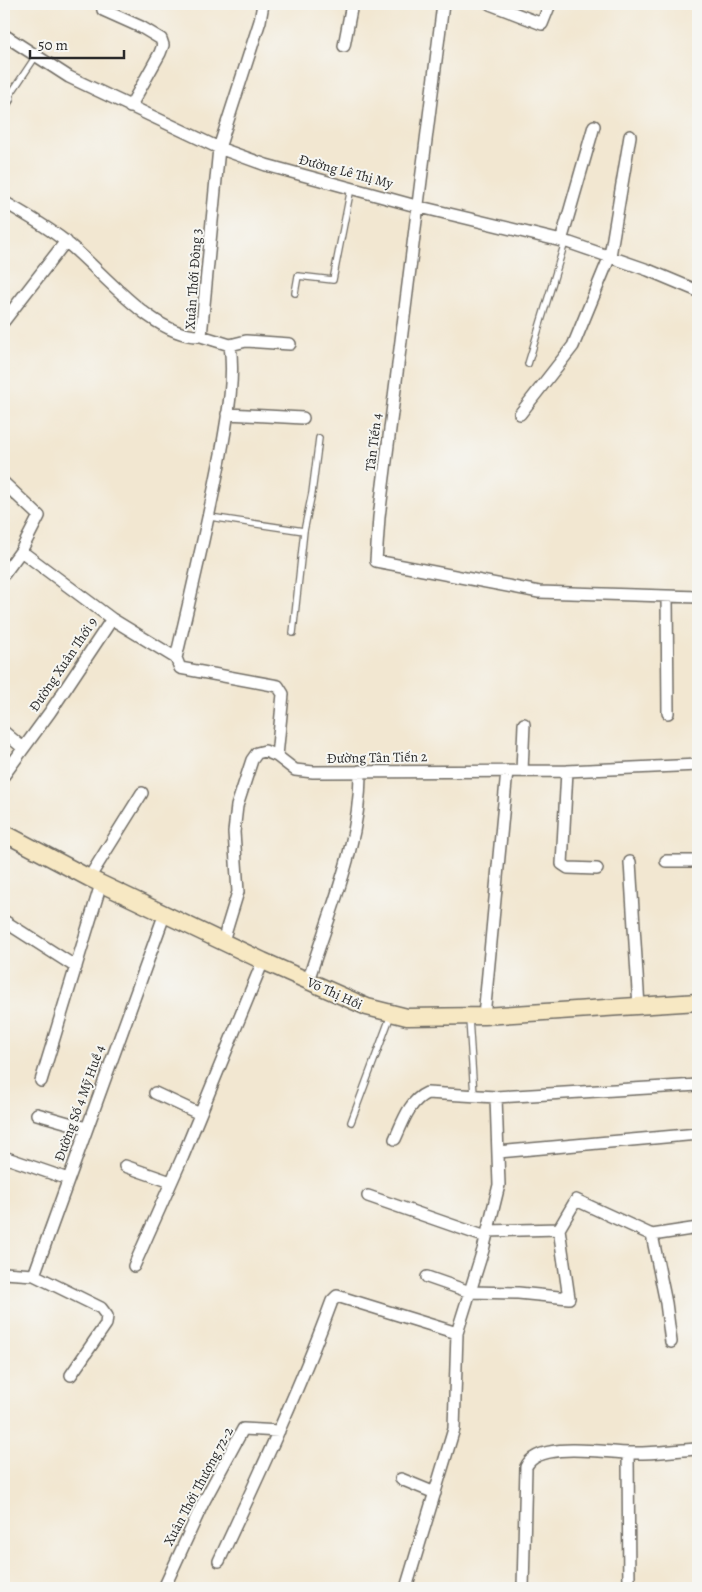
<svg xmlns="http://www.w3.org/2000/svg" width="702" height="1592" viewBox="0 0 702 1592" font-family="Alegreya,serif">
<rect width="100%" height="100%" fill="#f6f6f2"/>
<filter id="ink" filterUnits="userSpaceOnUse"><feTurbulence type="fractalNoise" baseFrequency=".02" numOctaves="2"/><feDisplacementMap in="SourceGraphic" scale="10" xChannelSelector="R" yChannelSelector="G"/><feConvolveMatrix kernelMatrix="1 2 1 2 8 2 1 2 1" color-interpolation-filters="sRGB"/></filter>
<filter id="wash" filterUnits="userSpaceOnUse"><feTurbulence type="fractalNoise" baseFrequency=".0096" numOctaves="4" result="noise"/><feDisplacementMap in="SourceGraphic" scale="20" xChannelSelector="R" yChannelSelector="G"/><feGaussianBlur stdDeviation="1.12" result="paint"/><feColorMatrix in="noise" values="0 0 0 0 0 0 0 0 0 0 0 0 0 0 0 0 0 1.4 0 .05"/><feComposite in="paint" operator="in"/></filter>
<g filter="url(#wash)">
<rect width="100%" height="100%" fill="#f2e7d1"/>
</g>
<g filter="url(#ink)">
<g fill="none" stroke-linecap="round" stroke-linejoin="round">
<defs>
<path id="lane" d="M8,98L36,56
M295,293L298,276L333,280L351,188
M528,364L565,242
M210,517L304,531
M293,633L304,531L312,493L319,438
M469,1019L474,1095
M351,1122L391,1015"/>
<path id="street" d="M102,4L103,10L141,27L161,39L163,45L160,53L130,107
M443,4L379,517L376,561L539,592L698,597
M490,4L542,24L550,4
M4,35L69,77L219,148L266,165L416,206L570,243L648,270L698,291
M344,46L352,4
M4,104L8,98
M4,202C25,214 46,226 65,241C102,270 153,338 201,336
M561,241L594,126
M4,321L66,241
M230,345L246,341L290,344
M227,414L303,418
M520,414L573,346L610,256L630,136
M4,483L39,516L21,551L112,619L176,658L180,668L278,686L283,694L277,756
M4,574L21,551
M667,597L668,713
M176,658C192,590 208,523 221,454C227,419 235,380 230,345L201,336L219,148L260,21L263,4
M4,732L23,748
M522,771L524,724
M567,771L562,864L568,868L597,869
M4,775L50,712L112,619
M666,861H698
M630,862L639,1007
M89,878L142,793
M4,921L76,967
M223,941L238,892L234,832L237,806L252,760L257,753L265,751L277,756L295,770L313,772L567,771L698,765
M308,981C329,913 361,843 360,771
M484,1016L507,771
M41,1081L101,884
M155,1093L200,1114
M37,1114L86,1128
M395,1139C403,1122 409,1101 427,1093L496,1097
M498,1152L698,1134
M4,1157L68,1179
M125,1166L171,1182
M368,1196L486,1237
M559,1229L576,1200L652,1235
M134,1266L183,1156L263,961
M4,1273L34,1275L165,913
M34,1275L101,1308L107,1316L106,1324L71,1375
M427,1277L470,1292L518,1293L569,1298L559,1229L488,1231
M671,1342L666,1303L652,1235L698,1228
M628,1453L629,1588
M401,1479L435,1493
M219,1561C259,1475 299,1390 332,1301L337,1296L457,1333
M164,1588L203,1503L243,1429L279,1431
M406,1588L454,1429L457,1333L483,1250L499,1185L496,1097L698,1085
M523,1588L526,1467C537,1440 606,1453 629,1453C652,1454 675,1450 698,1449"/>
<path id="secondary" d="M4,833L89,878L263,961L367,1007L407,1017L484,1016L698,1002"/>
</defs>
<use href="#lane" stroke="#716d65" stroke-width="8"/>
<use href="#street" stroke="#716d65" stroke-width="14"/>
<use href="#secondary" stroke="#716d65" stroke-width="19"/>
<use href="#lane" stroke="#fff" stroke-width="5.5"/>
<use href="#street" stroke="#fff" stroke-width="11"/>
<use href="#secondary" stroke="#f7e8c3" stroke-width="16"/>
</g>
</g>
<g text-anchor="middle" stroke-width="4" stroke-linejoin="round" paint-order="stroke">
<g font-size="14" fill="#2b2b2b" stroke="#f6f6f2">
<text transform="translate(346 171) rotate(15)" y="5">Đường Lê Thị My</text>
<text transform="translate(193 279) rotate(-86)" y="5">Xuân Thới Đông 3</text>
<text transform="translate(373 442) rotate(-83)" y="5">Tân Tiến 4</text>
<text transform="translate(63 664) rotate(-56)" y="5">Đường Xuân Thới 9</text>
<text transform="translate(377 757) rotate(-1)" y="5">Đường Tân Tiến 2</text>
<text transform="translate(335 993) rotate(24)" y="5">Võ Thị Hồi</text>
<text transform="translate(79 1103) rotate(-70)" y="5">Đường Số 4 Mỹ Huề 4</text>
<text transform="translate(198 1486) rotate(-62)" y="5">Xuân Thới Thượng 72-2</text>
</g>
</g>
<rect width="702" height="1592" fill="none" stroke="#f6f6f2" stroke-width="20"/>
<path d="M30 50v8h94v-8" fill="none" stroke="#2b2b2b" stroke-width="2.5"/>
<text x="38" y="50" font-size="15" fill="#2b2b2b" stroke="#f6f6f2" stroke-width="4" paint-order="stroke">50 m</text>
</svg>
